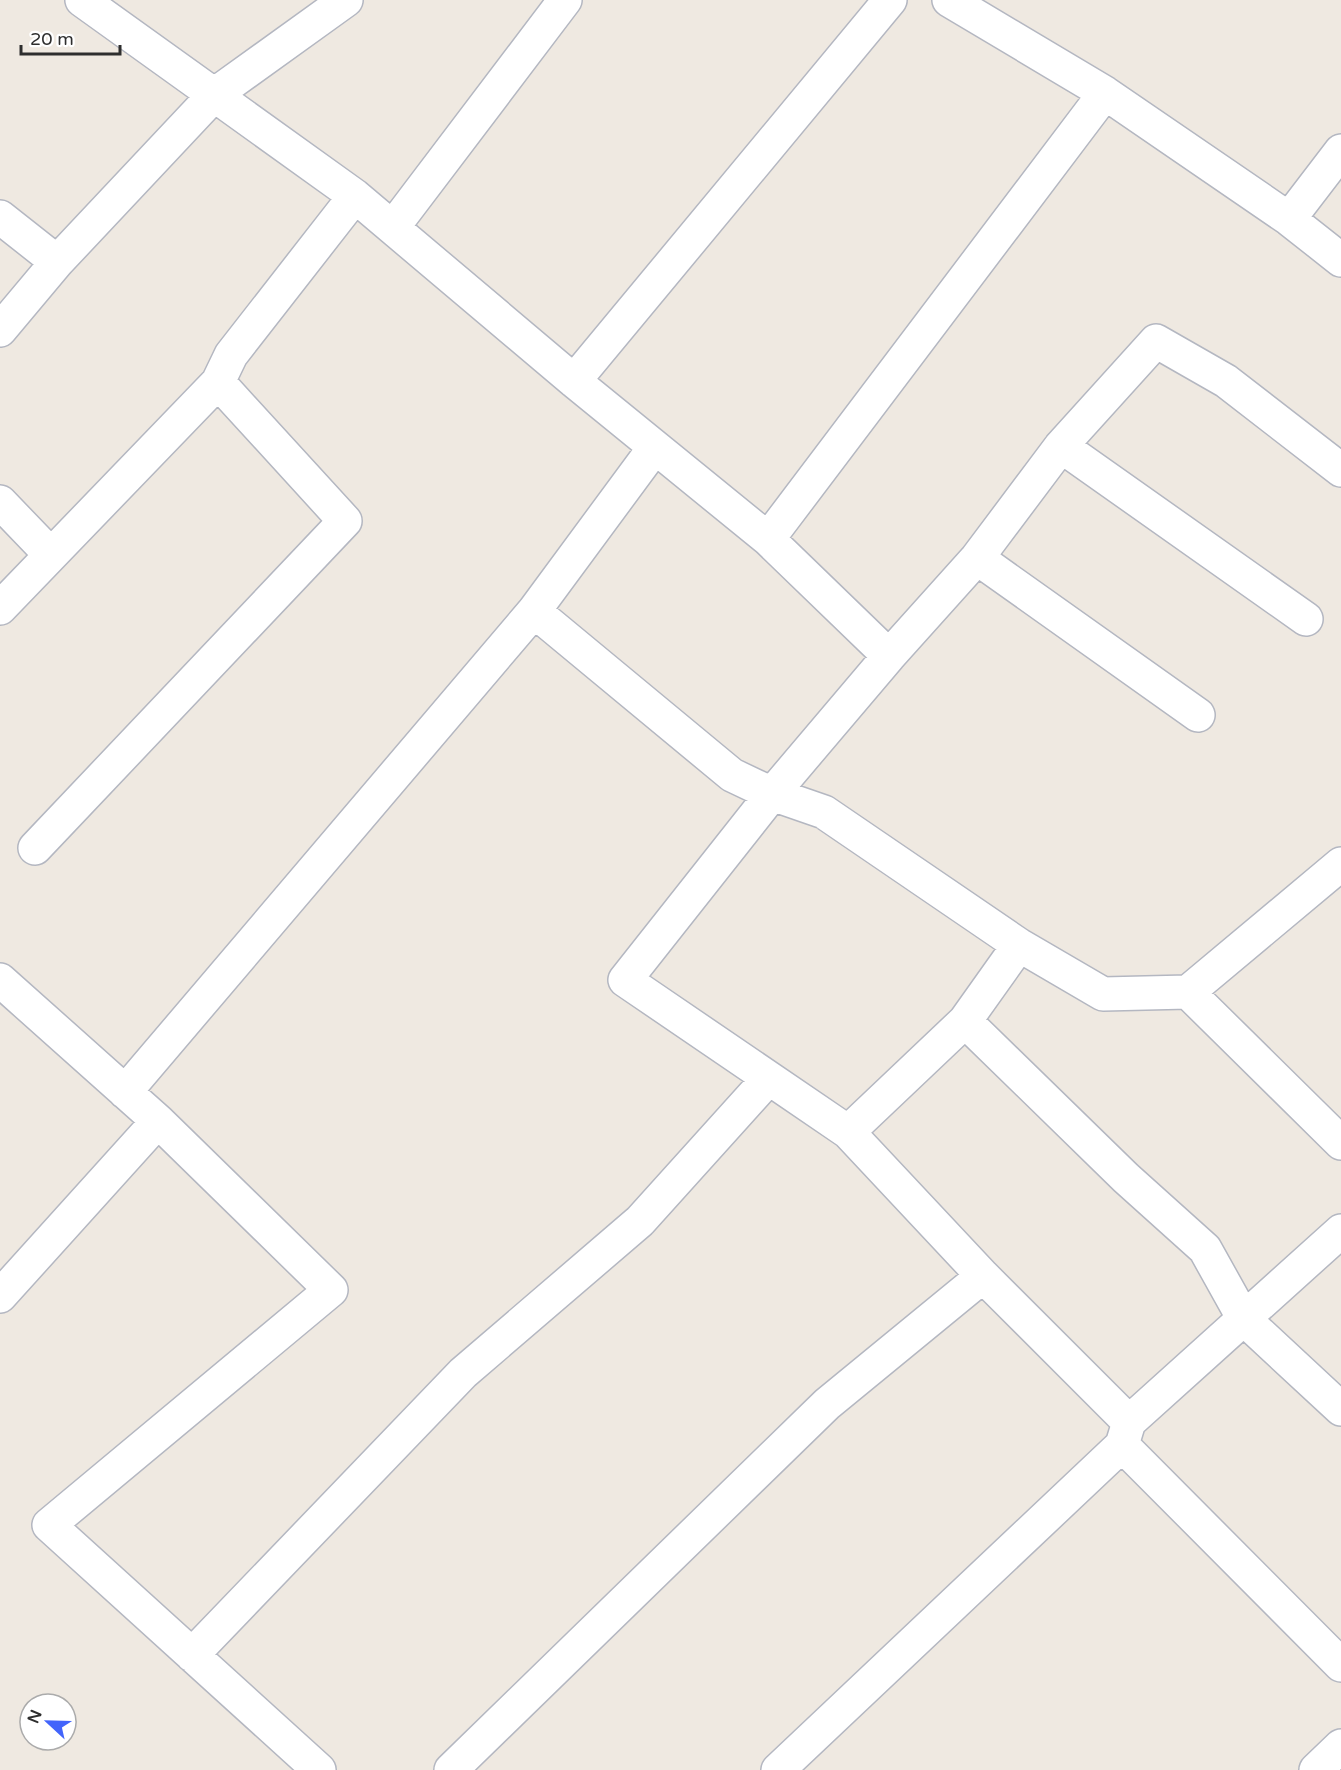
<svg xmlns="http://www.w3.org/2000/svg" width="1341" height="1770" viewBox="0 0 1341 1770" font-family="'Varela Round',sans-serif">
<rect width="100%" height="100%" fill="#efe9e1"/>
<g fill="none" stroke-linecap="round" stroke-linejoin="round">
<defs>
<path id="minor" d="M82,0L355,196L574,381L768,539L889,656
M949,0L1105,93L1289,219L1341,260
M0,217L57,262
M1289,219L1341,151
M393,227L565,0
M0,330L57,262L214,95L346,0
M574,381L890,0
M1061,446L1306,619
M0,502L51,555
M768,539L1105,93
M977,558L1198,715
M0,608L218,382L231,355L355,196
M534,611L732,775L772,794L824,812L1019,945L1103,994L1188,992
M35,848L345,521L218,382
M1341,864L1188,992L1341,1143
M0,980L158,1121L331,1290L49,1525L319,1770
M965,1021L1126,1178L1205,1249L1244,1319L1341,1409
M125,1092L534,611L655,447
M848,1132L965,1021L1019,945
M0,1296L158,1121
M1129,1422L983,1276L848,1132L625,980L772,794L889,656L977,558L1061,446L1156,341L1226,381L1341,470
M1122,1445L1341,1665
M192,1655L463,1373L640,1221L768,1079
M451,1770L827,1404L983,1276
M778,1770L1122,1445L1129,1422L1341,1231
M1316,1770L1341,1746"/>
</defs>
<use href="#minor" stroke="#b4b7c1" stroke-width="36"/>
<use href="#minor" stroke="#fff" stroke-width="33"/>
</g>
<g transform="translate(48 1722) rotate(292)"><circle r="28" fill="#ffffff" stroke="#ababab" stroke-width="1.5"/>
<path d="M0-4.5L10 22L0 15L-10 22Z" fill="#4264fb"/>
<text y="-9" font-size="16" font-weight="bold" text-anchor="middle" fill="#2e2e2e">N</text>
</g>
<path d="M21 45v9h99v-9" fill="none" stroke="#2e2e2e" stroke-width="3"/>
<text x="30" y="45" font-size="18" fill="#2e2e2e" stroke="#ffffff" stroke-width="4.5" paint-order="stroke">20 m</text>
</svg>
